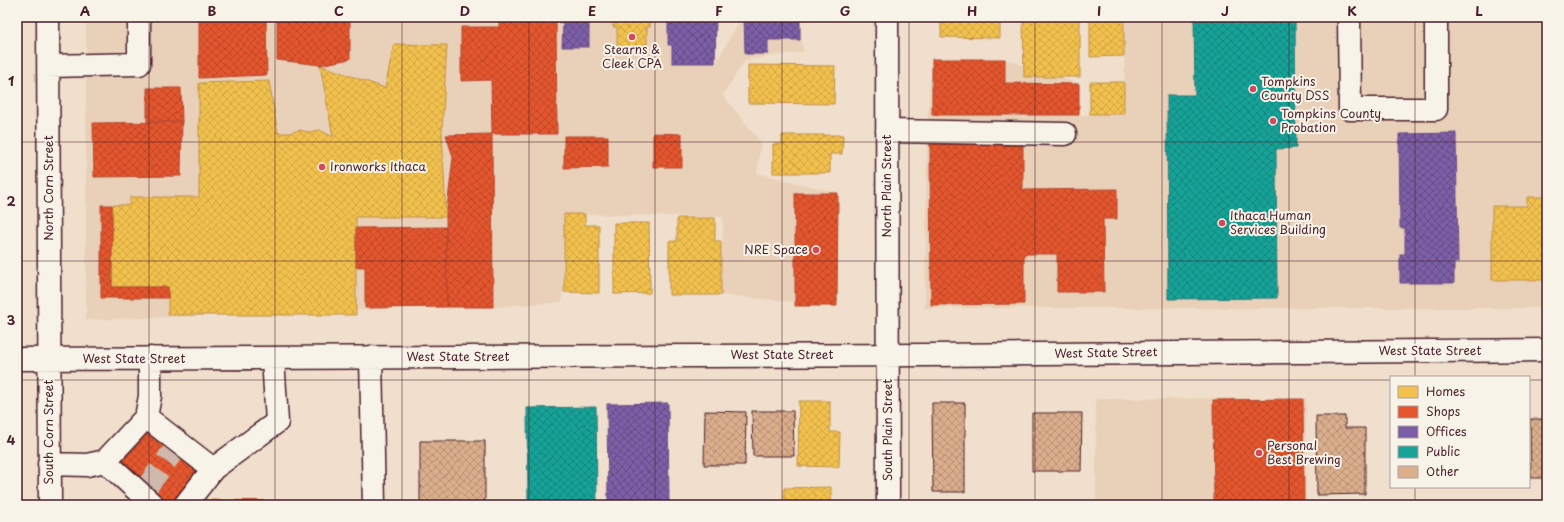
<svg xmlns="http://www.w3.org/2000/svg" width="1564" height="522" viewBox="0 0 1564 522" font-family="'Playpen Sans',sans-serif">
<defs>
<pattern id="homes-cross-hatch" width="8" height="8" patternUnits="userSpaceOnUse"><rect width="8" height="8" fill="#f2c14e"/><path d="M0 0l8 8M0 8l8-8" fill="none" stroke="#d1a544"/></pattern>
<pattern id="shops-cross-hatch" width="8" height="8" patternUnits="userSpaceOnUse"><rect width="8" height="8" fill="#e4572e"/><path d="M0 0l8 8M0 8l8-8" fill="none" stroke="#bb4727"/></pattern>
<pattern id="offices-cross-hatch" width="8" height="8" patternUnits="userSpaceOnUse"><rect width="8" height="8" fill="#7b5ea7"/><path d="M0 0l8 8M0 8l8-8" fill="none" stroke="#624980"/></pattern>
<pattern id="public-cross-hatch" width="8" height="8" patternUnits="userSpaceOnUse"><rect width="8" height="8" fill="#17a398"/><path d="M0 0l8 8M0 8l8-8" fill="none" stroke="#17847c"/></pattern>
<pattern id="building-cross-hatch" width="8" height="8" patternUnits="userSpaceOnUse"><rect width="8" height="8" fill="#dbaf8c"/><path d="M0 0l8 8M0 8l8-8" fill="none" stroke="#b48e73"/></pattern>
</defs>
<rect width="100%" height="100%" fill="#efdfcc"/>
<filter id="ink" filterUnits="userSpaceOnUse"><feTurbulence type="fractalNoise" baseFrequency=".025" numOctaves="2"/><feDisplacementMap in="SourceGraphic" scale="8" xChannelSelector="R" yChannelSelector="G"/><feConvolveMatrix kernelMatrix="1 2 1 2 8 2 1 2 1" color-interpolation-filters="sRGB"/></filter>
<g filter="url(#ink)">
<path fill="#e9d1b9" d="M86,17H717L716,62L742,17H800L803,52L745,60L723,95L761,143L757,173L838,193L837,306L721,295L723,217L565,214L562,302L493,307H447L86,320Z
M1125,17H1547V308H925L927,130L932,59H1005L1079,84V115L1124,113Z
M1306,398V505H1096V399Z"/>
<path fill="url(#homes-cross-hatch)" stroke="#c09044" d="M613,17H651L650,27H647V48L617,47V27H613Z
M941,17H1000V38L941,37Z
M1023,17H1080V77H1024Z
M1090,17H1124V56L1090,57Z
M394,44L447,45L442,130L446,217H356V315H168V287H112V205H130V197H199V83L269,81L278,133H290L299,130L309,132L320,130L333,137L320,65L385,88Z
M748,65L835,66L834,104L748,103Z
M1090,82H1124V114H1090Z
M782,135H843L842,154H830V173H773V144H782Z
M1527,197H1547V280H1492V206H1527Z
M564,214H585V225H599V293L564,292Z
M677,218H715V241H721V295H669V241H677Z
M614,223H649L650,293L614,294Z
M799,401H830V432H840L839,467L798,466Z
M831,487V505H784V488Z"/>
<path fill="url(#shops-cross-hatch)" stroke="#b6462d" d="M199,17H266L267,75L199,78Z
M277,17H350V59L320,65L277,60Z
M499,17H556L557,134H492L491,80L461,81V27H499Z
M932,59H1005V83L1079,84V115H932Z
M147,88H181L182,121L147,122Z
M182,121L181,176L94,177L93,123L175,122Z
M653,133L682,134V167H653Z
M492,134L493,307H447L446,217L453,157L446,135Z
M564,136H608V167L564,168Z
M1023,143V190L1117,189V219H1103L1104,292H1057V254H1024V304L931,305L930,144Z
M795,193H838L837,306H795Z
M101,205H112V287H168V298H101Z
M446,227L447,307L365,308V267H356V228Z
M1303,399L1304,505H1214L1213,400Z
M151,428L204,474L178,505H167L119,465Z
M198,500L294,501V505H198Z"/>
<path fill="url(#offices-cross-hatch)" stroke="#6c4b82" d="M559,17H597V23H589V47H562L563,23H559Z
M668,17H716L715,63H672V45H668Z
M744,17H800V40H768V54H745Z
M1456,133L1458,262L1454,263V283H1400V254H1405V228H1400L1399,134Z
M668,403L669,505H608L607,404Z"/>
<path fill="url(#public-cross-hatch)" stroke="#267b77" d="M1194,17H1295L1296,148L1276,149L1277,298L1168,299L1167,95H1195Z
M596,407L597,505H528L527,408Z"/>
<path fill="url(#building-cross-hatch)" stroke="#4a1f2b" d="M932,403H965V492H933Z
M705,411L746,412L745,465H704Z
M752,411H793L794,456H753Z
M1032,413H1082L1081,471H1032Z
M1316,416H1345V428H1365V494L1317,495Z
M1530,419H1547V478H1531Z
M420,441H485V505H420Z"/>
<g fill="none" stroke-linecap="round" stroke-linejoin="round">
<path stroke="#ceb9ac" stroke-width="22" stroke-dasharray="22 11" stroke-linecap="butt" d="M146,488L175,449"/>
<defs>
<path id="minor" d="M48,17L50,505
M887,17L888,505
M1349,17L1350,109H1436V17
M49,66L139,64V17
M887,131L1065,134
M371,357L374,505
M17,359L928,355L1547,350
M146,417L213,469L277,422L273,358
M105,461L153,505
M49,464L87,465L105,461L146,417L150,396V358
M185,505L213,469"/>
</defs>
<use href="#minor" stroke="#4a1f2b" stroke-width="25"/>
<use href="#minor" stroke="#f7f3e8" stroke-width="22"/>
</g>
</g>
<path fill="none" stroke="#4a1f2b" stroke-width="1" stroke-opacity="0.55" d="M149,17V505M275,17V505M402,17V505M529,17V505M655,17V505M782,17V505M909,17V505M1035,17V505M1162,17V505M1289,17V505M1415,17V377M17,142H1547M17,261H1547M17,380H1391M1529,380H1547M1415,487V505"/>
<g fill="#d1495b" stroke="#f7f3e8" stroke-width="1.5">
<circle cx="632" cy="37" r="4"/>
<circle cx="1253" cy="89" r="4"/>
<circle cx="1273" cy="121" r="4"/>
<circle cx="322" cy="167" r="4"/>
<circle cx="1222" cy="223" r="4"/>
<circle cx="816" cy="250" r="4"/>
<circle cx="1259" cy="453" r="4"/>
</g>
<g text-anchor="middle" stroke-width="4" stroke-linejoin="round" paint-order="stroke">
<g font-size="12" fill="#4a1f2b" stroke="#f7f3e8" text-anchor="start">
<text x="632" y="54" text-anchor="middle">Stearns &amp;<tspan x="632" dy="14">Cleek CPA</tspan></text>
<text x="1261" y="86">Tompkins<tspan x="1261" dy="14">County DSS</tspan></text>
<text x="1281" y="118">Tompkins County<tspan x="1281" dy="14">Probation</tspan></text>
<text x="330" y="171">Ironworks Ithaca</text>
<text x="1230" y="220">Ithaca Human<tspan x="1230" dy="14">Services Building</tspan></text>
<text x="808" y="254" text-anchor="end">NRE Space</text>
<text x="1267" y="450">Personal<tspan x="1267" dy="14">Best Brewing</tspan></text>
</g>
<g font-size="12" fill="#4a1f2b" stroke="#f7f3e8">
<text transform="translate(887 186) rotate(-90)" y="4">North Plain Street</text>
<text transform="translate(49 188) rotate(-90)" y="4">North Corn Street</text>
<text x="1430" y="355">West State Street</text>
<text transform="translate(1106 353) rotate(-1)" y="4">West State Street</text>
<text x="782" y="359">West State Street</text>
<text x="458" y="361">West State Street</text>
<text x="134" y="363">West State Street</text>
<text transform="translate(888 430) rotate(-90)" y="4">South Plain Street</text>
<text transform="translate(49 432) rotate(-90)" y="4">South Corn Street</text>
</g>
</g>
<rect width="1564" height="522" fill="none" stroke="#f7f3e8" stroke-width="44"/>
<rect x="1390" y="376" width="140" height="112" fill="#f7f3e8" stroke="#b29e9c"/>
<rect x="1398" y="386" width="20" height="12" fill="#f2c14e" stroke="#b29e9c"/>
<text x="1426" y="396" font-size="12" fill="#4a1f2b">Homes</text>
<rect x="1398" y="406" width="20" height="12" fill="#e4572e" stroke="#b29e9c"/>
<text x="1426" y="416" font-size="12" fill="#4a1f2b">Shops</text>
<rect x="1398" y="426" width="20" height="12" fill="#7b5ea7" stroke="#b29e9c"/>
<text x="1426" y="436" font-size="12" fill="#4a1f2b">Offices</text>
<rect x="1398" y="446" width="20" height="12" fill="#17a398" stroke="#b29e9c"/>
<text x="1426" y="456" font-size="12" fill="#4a1f2b">Public</text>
<rect x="1398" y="466" width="20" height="12" fill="#dbaf8c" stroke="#b29e9c"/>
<text x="1426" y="476" font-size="12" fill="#4a1f2b">Other</text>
<rect x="22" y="22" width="1520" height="478" fill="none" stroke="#4a1f2b" stroke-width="1.5"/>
<g font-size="13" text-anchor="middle" font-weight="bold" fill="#4a1f2b">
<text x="85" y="16">A</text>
<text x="212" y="16">B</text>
<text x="339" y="16">C</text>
<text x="465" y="16">D</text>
<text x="592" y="16">E</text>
<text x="719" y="16">F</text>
<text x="845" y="16">G</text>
<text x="972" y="16">H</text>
<text x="1099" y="16">I</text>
<text x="1225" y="16">J</text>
<text x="1352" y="16">K</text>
<text x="1479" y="16">L</text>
<text x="11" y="86">1</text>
<text x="11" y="206">2</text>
<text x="11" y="325">3</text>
<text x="11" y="445">4</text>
</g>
</svg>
